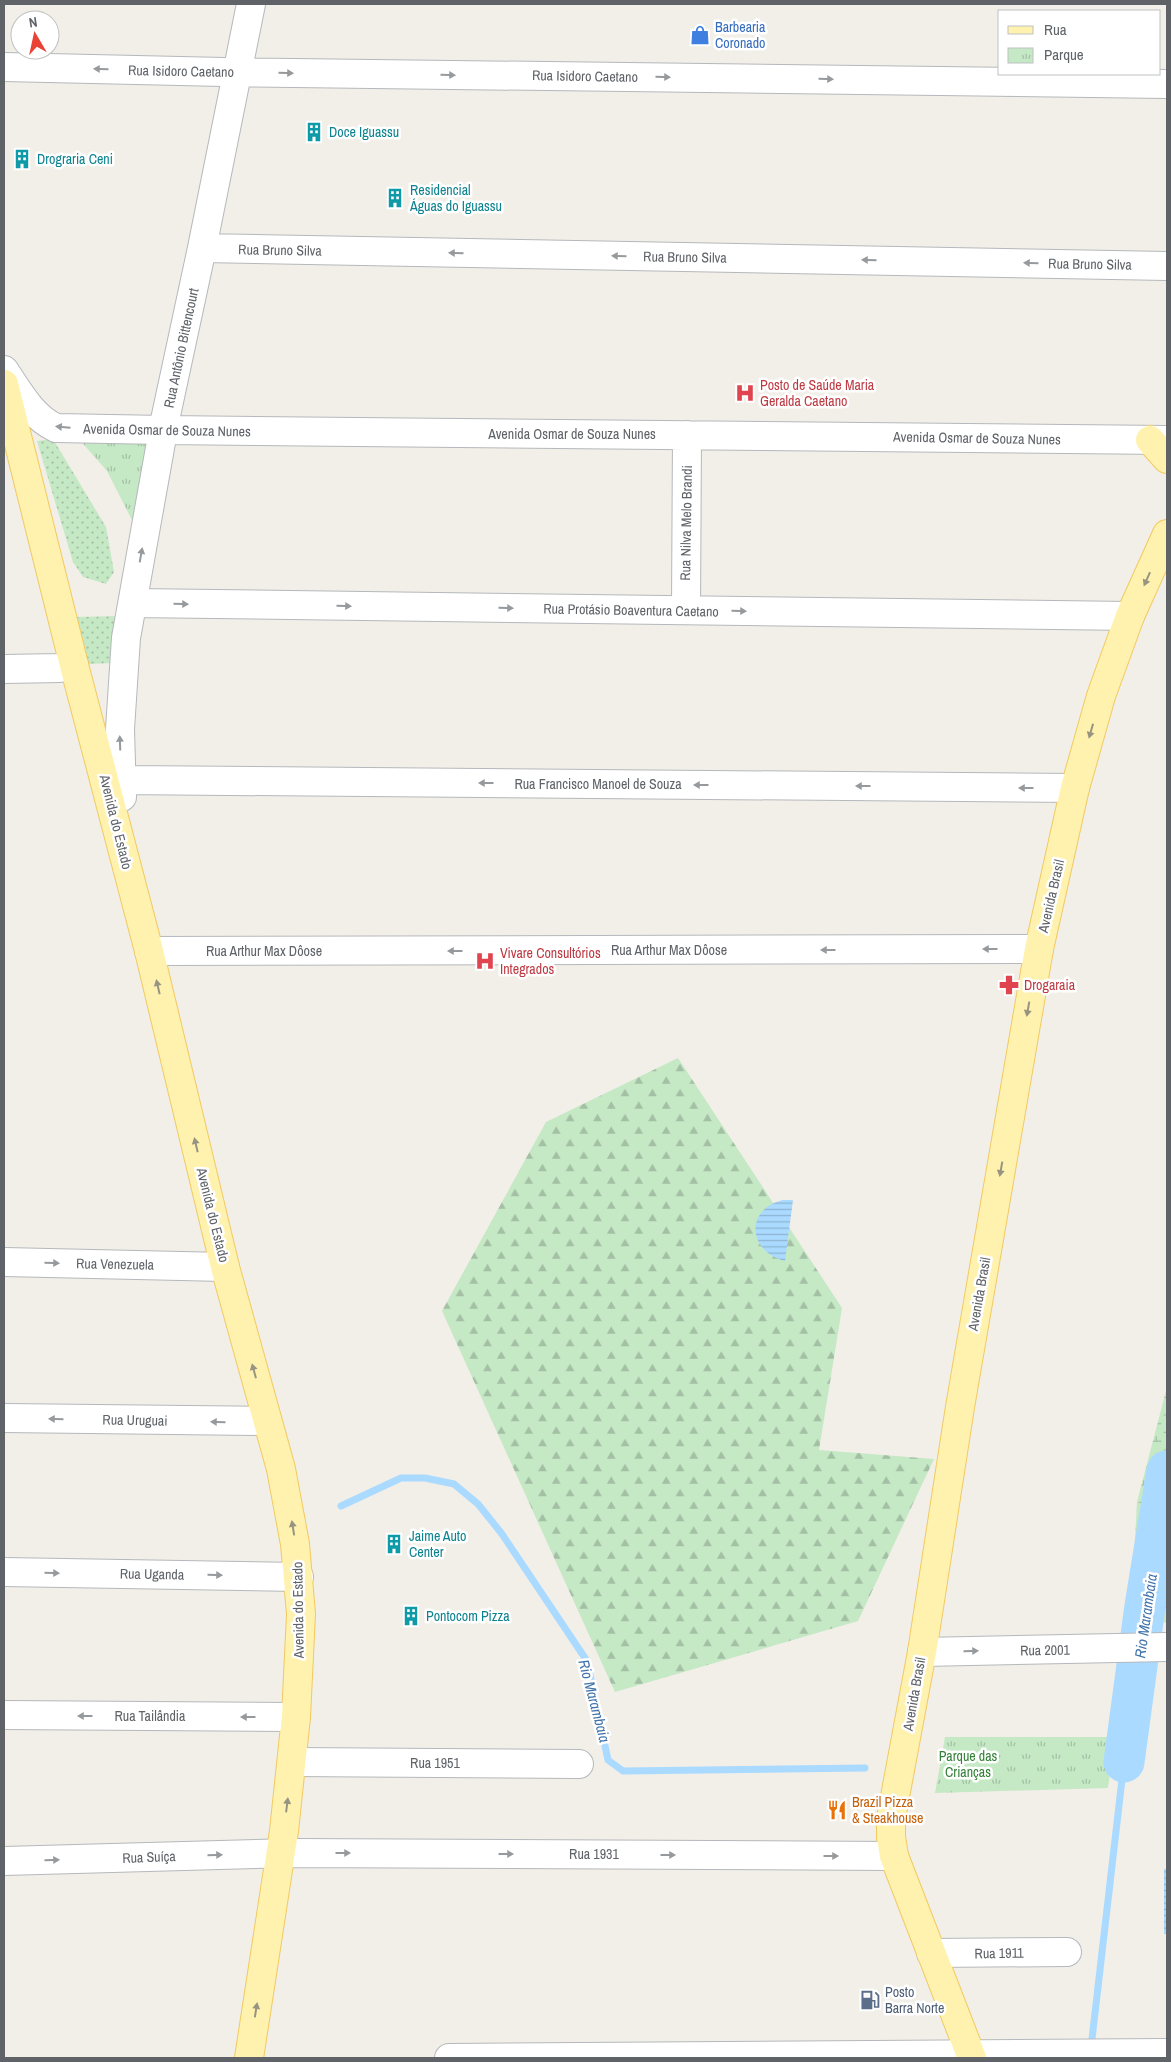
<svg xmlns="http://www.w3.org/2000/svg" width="1171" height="2062" viewBox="0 0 1171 2062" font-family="'Archivo Narrow',sans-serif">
<defs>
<pattern id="grass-dots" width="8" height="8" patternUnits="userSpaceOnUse" patternTransform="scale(1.25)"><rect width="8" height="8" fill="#c5e8c5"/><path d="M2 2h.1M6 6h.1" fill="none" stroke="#a3c0a4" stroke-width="1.8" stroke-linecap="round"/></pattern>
<pattern id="forest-firs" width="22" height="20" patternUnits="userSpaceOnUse" patternTransform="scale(1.25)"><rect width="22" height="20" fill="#c5e8c5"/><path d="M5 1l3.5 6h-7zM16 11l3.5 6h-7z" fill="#a3c0a4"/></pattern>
<pattern id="wetland-marsh" width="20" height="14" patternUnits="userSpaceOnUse" patternTransform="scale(1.25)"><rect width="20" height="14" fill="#c5e8c5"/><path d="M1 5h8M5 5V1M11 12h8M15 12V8" fill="none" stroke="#a3c0a4"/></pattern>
<pattern id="park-tufts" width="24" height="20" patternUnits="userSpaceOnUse" patternTransform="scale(1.25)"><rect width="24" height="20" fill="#c5e8c5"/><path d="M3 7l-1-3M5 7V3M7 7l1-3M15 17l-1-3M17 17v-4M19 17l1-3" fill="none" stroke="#a3c0a4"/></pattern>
<pattern id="water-rules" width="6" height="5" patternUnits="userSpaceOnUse" patternTransform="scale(1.25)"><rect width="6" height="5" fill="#aadaff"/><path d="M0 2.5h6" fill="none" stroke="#8eb4d2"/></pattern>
</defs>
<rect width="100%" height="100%" fill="#f1efe8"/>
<path fill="url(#grass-dots)" d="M53,439L106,527L114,572L106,584L83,577L73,562L37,441Z
M119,616L114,663L88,664L75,617Z"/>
<path fill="url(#forest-firs)" d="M678,1058L842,1308L819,1450L934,1459L858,1621L615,1692L442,1311L546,1122Z"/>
<path fill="url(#wetland-marsh)" d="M1167,1387V1623L1131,1616L1137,1502Z"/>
<path fill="url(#park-tufts)" d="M78,438L151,439L134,524L107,471Z
M945,1737H1115L1108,1788L935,1793Z"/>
<path fill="url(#water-rules)" d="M783,1200H793L785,1261C747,1251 745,1209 783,1200Z
M1164,1869H1167V1934H1164Z"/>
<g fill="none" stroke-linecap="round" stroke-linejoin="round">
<path stroke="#aadaff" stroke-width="7" d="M341,1506L401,1478H425L454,1484L478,1504L502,1534L587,1661L608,1760L623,1771L865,1768
M1092,2039L1124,1762"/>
<path stroke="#aadaff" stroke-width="41" d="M1124,1762L1145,1606L1167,1471"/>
<defs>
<path id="minor" d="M4,67L224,72L1167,84
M202,248L1167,266
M4,370C19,392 32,417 56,428L164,430L1167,440
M133,603L1130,616
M686,610L687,435
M4,669L59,668L74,665
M122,780L1075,788
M122,797L120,729L126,638L165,420L202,248L251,4
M149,951L1039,949
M4,1262L225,1267
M4,1418L267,1421
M4,1572L299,1577
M922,1652L1167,1647
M4,1715L296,1717
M292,1762L579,1764
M4,1861L294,1853L894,1856
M931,1953L1067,1952
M449,2058L1167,2053"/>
<path id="major" d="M4,384L74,665L149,951L225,1267L281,1469L295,1544L301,1614L296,1717L284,1831L249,2058
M1150,440L1167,459
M972,2058L894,1856L891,1837V1818L922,1652L960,1407L1039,949L1075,788L1101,696L1130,616L1167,534"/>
</defs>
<use href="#minor" stroke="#b5b8bc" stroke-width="30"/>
<use href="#major" stroke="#f2c960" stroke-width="30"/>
<use href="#minor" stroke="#fff" stroke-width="28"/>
<use href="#major" stroke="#fff2af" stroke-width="28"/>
</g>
<defs><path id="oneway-solid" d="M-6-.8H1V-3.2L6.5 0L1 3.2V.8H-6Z" transform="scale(1.25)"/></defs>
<g fill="#979a9d">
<use href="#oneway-solid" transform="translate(101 69) rotate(-179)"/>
<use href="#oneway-solid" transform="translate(286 73) rotate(1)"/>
<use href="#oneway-solid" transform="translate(448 75) rotate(1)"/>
<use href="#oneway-solid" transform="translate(663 77) rotate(1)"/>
<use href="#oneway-solid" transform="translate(826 79) rotate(1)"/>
<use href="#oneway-solid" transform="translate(456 253) rotate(-179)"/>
<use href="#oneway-solid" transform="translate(619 256) rotate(-179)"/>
<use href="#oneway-solid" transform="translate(869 260) rotate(-179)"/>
<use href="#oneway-solid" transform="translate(1031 263) rotate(-179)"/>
<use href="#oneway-solid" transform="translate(63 427) rotate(-175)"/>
<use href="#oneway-solid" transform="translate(141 555) rotate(-80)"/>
<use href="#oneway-solid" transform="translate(181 604) rotate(1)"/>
<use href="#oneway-solid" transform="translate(344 606) rotate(1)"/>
<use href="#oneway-solid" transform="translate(506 608) rotate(1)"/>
<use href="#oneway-solid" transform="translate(739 611) rotate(1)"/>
<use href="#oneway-solid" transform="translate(120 743) rotate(-92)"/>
<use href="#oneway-solid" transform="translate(486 783) rotate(-180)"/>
<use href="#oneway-solid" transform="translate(701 785) rotate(-180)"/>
<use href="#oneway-solid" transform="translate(863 786) rotate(-180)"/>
<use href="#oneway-solid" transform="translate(1026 788) rotate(-180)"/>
<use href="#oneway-solid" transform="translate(990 949) rotate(180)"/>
<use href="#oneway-solid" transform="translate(828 950) rotate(180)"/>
<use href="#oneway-solid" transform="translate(455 951) rotate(180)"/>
<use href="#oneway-solid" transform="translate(52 1263) rotate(1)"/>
<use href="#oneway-solid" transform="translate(56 1419) rotate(-179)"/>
<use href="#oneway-solid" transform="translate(218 1422) rotate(-179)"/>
<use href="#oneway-solid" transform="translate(52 1573) rotate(1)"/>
<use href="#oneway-solid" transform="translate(215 1575) rotate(1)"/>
<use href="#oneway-solid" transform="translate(971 1651) rotate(-1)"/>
<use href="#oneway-solid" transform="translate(85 1716) rotate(-180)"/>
<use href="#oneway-solid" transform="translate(248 1717) rotate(-180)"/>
<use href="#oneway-solid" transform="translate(343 1853)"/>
<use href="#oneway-solid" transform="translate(506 1854)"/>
<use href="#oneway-solid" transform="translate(215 1855) rotate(-2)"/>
<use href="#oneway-solid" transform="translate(668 1855)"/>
<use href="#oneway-solid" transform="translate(831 1856)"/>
<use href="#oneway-solid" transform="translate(52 1860) rotate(-2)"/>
</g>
<g fill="#979581">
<use href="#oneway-solid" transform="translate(1147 579) rotate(114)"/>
<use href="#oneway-solid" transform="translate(1091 731) rotate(106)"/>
<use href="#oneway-solid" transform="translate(158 987) rotate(-103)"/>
<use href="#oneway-solid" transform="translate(1028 1009) rotate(100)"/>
<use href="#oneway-solid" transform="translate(196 1145) rotate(-103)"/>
<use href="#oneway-solid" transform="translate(1001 1169) rotate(100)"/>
<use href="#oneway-solid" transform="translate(254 1371) rotate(-105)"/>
<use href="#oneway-solid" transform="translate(293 1528) rotate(-99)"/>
<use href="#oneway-solid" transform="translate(287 1805) rotate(-83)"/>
<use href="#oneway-solid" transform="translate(256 2010) rotate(-81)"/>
</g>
<defs>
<symbol id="shop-bare" viewBox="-9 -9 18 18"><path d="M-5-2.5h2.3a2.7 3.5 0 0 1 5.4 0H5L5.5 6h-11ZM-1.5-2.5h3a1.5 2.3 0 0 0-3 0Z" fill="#3f7fe0" stroke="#fff" stroke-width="2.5" paint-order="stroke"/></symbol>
<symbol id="building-bare" viewBox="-9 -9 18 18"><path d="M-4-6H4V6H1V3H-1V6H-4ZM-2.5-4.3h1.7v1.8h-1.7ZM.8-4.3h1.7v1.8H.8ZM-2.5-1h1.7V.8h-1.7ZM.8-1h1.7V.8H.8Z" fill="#0f9aa8" stroke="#fff" stroke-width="2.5" paint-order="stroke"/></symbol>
<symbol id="hospital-bare" viewBox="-9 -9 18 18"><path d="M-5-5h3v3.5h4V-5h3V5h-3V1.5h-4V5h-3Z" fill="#e0444e" stroke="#fff" stroke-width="2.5" paint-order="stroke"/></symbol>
<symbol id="pharmacy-bare" viewBox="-9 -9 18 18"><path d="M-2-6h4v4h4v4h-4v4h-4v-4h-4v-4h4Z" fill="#e0444e" stroke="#fff" stroke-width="2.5" paint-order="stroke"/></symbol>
<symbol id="restaurant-bare" viewBox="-9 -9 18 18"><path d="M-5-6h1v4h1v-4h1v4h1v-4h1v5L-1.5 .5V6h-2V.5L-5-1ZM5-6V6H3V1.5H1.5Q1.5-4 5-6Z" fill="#e8710a" stroke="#fff" stroke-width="2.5" paint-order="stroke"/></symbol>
<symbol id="fuel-bare" viewBox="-9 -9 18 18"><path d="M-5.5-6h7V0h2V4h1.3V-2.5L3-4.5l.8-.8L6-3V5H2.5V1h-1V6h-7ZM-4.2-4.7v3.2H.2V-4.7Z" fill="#5c6f8a" stroke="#fff" stroke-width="2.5" paint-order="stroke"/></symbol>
</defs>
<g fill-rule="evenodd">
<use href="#shop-bare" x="686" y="21" width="28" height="28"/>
<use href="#building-bare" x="300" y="118" width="28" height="28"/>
<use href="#building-bare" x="8" y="145" width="28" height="28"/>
<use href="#building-bare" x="381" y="184" width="28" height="28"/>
<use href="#hospital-bare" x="731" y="379" width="28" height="28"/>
<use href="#hospital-bare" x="471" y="947" width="28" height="28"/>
<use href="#pharmacy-bare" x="995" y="971" width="28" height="28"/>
<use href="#building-bare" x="380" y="1530" width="28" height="28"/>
<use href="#building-bare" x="397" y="1602" width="28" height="28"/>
<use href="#restaurant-bare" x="823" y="1796" width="28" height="28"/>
<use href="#fuel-bare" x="856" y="1986" width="28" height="28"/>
</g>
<g text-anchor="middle" stroke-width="5" stroke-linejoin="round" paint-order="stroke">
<g font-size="14" fill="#366cbe" stroke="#fff" text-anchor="start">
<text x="715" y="32">Barbearia<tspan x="715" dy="16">Coronado</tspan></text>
</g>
<g font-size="14" fill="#5f6368" stroke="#fff">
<text transform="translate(181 71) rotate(1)" y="5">Rua Isidoro Caetano</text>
<text transform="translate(585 76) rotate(1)" y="5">Rua Isidoro Caetano</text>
<text transform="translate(280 250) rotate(1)" y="5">Rua Bruno Silva</text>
<text transform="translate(685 257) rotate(1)" y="5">Rua Bruno Silva</text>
<text transform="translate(1090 264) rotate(1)" y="5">Rua Bruno Silva</text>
<text transform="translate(181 348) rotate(-78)" y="5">Rua Antônio Bittencourt</text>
<text transform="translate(167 430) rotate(1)" y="5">Avenida Osmar de Souza Nunes</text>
<text x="572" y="439">Avenida Osmar de Souza Nunes</text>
<text transform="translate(977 438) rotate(1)" y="5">Avenida Osmar de Souza Nunes</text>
<text transform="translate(686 523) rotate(-89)" y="5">Rua Nilva Melo Brandi</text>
<text transform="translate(631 610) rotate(1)" y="5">Rua Protásio Boaventura Caetano</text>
<text x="598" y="789">Rua Francisco Manoel de Souza</text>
<text transform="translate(116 822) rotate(76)" y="5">Avenida do Estado</text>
<text transform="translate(1051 896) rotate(-77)" y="5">Avenida Brasil</text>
<text x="669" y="955">Rua Arthur Max Dôose</text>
<text x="264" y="956">Rua Arthur Max Dôose</text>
<text transform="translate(213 1215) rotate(76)" y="5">Avenida do Estado</text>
<text transform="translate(115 1264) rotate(1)" y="5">Rua Venezuela</text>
<text transform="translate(979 1294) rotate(-80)" y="5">Avenida Brasil</text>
<text transform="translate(135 1420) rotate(1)" y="5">Rua Uruguai</text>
<text transform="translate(152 1574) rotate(1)" y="5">Rua Uganda</text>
<text transform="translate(298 1610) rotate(-91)" y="5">Avenida do Estado</text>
<text transform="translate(1045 1650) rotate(-1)" y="5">Rua 2001</text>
<text transform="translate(914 1694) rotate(-80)" y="5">Avenida Brasil</text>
<text x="150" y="1721">Rua Tailândia</text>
<text x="435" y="1768">Rua 1951</text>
<text x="594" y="1859">Rua 1931</text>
<text transform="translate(149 1857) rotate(-2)" y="5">Rua Suíça</text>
<text transform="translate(999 1953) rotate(-1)" y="5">Rua 1911</text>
</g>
<g font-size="14" fill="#0d838f" stroke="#fff" text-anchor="start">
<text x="329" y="137">Doce Iguassu</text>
<text x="37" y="164">Drograria Ceni</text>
<text x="410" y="195">Residencial<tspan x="410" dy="16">Águas do Iguassu</tspan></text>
<text x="409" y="1541">Jaime Auto<tspan x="409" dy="16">Center</tspan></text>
<text x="426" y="1621">Pontocom Pizza</text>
</g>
<g font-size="14" fill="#be3a42" stroke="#fff" text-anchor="start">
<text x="760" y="390">Posto de Saúde Maria<tspan x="760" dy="16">Geralda Caetano</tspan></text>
<text x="500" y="958">Vivare Consultórios<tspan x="500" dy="16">Integrados</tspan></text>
<text x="1024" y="990">Drogaraia</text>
</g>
<g font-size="14" fill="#348238" stroke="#fff">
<text x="968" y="1761">Parque das<tspan x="968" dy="16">Crianças</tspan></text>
</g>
<g font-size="14" fill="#c56008" stroke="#fff" text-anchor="start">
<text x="852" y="1807">Brazil Pizza<tspan x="852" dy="16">&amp; Steakhouse</tspan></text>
</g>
<g font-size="14" fill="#4e5e75" stroke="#fff" text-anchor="start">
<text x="885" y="1997">Posto<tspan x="885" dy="16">Barra Norte</tspan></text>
</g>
<g font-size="15" font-style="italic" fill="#4174aa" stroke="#fff">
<text transform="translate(1146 1616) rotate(-82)" y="5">Rio Marambaia</text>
<text transform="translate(594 1701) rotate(75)" y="5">Rio Marambaia</text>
</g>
</g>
<rect width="1171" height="2062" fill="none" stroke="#5f6368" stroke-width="10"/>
<rect x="998" y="10" width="162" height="65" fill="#ffffff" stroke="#bfc1c3"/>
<rect x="1008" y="26" width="25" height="8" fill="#fff2af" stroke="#bfc1c3"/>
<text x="1044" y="35" font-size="15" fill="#5f6368">Rua</text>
<rect x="1008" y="48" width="25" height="15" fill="url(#park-tufts)" stroke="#bfc1c3"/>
<text x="1044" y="60" font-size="15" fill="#5f6368">Parque</text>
<g transform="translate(35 35) rotate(351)"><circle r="24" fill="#ffffff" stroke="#bfc1c3"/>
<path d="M0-4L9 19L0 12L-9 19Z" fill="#ea4335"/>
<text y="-8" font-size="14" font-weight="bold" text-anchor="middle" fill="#5f6368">N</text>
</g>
</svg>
